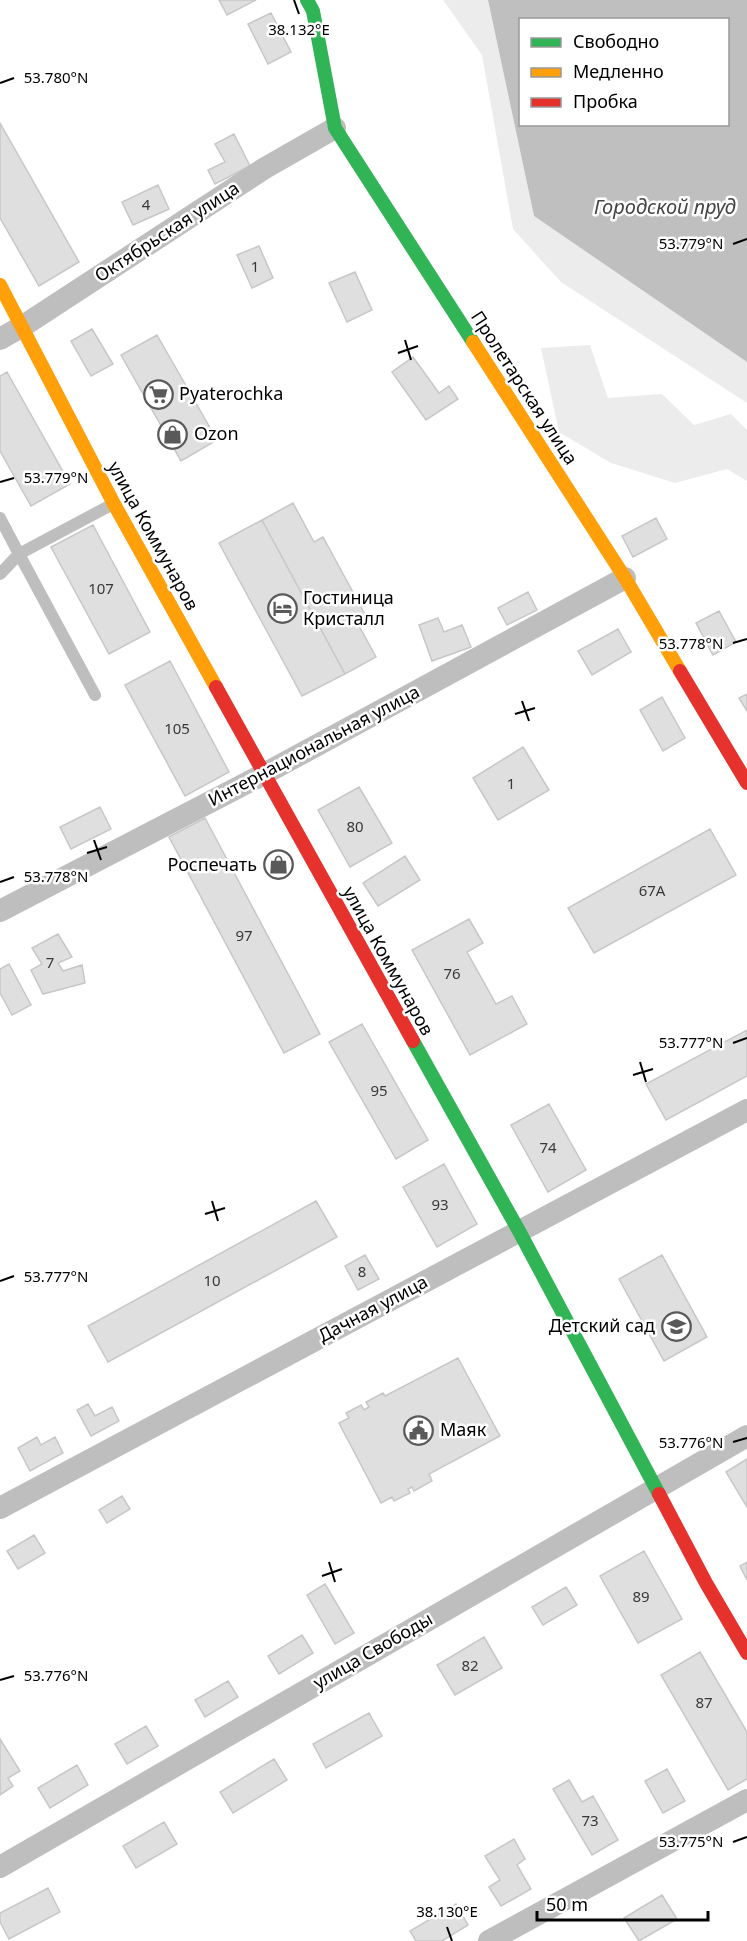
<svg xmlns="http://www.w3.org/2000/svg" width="747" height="1941" viewBox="0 0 747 1941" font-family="'Noto Sans',sans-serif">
<rect width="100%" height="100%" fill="#fff"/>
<path fill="#ececec" d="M443,0H488L534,216L747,362V403L561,282L513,229L482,55Z
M590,345L608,398L662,394L694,425L731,414L747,430V481L727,469L675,483L611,463L559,432L541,348Z"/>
<path fill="#bfbfbf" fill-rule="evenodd" d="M488,0H747V362L534,216ZM520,20H728V124H520Z"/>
<path fill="#dfdfdf" stroke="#c7c7c7" stroke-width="1.5" d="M219,0H256L227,15Z
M271,13L291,52L268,64L248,24Z
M0,123L79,262L39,286L0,218Z
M234,134L250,166L215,184L208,170L225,162L215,144Z
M158,185L169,209L133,225L122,202Z
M259,246L273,278L252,288L237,255Z
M355,272L372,310L347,322L329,283Z
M92,329L113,364L91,376L71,341Z
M157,335L217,440L181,461L121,355Z
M413,357L439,393L449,386L458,399L426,420L392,372Z
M7,372L70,484L31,506L0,451V376Z
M293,503L314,542L323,537L367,618L358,624L376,657L345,674L262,520Z
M656,518L667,539L633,557L622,536Z
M262,520L345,674L302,696L219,543Z
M93,525L150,632L109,654L51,547Z
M528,592L537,610L507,625L498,608Z
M719,611L736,642L713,655L696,623Z
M438,618L444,632L462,625L471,647L432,661L419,625Z
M618,629L631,652L592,675L578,651Z
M170,661L229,772L185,796L125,685Z
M747,694V711L739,698Z
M662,697L685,738L663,751L640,710Z
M523,747L549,790L498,820L473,778Z
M359,787L392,843L350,867L318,810Z
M100,807L111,829L71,849L60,827Z
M205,818L320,1034L284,1053L169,837Z
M710,829L736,875L594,953L568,908Z
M405,856L420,880L378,906L363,883Z
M469,919L483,943L467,952L496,1004L512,996L527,1024L470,1055L412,950Z
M58,934L72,957L58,963L63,971L82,965L85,983L43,994L31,970L42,964L32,948Z
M9,964L31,1005L12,1015L0,993V969Z
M362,1024L428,1140L396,1159L329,1042Z
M747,1030V1076L666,1120L646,1084Z
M549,1104L586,1170L548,1192L511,1125Z
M444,1164L477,1224L437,1247L403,1187Z
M316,1201L337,1237L108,1362L88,1326Z
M365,1255L379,1279L358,1290L345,1266Z
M662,1255L707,1337L664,1361L619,1279Z
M458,1358L500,1436L429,1474L432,1481L414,1491L412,1487L408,1489L410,1493L394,1501L392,1497L381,1503L339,1423L349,1418L346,1413L361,1405L364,1410L369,1407L366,1402L383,1393L385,1396Z
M88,1404L95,1416L112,1407L119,1421L91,1436L77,1410Z
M37,1437L41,1445L55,1437L63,1453L30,1471L18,1448Z
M747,1459V1507L726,1472Z
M122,1496L130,1509L107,1523L99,1510Z
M34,1535L45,1553L18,1569L7,1551Z
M644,1551L682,1619L638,1643L600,1576Z
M747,1562V1580L740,1566Z
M325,1584L354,1633L335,1644L307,1595Z
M566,1587L577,1605L543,1625L532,1607Z
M302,1635L313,1653L279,1674L268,1656Z
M484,1637L502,1668L455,1695L437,1665Z
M700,1652L747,1732V1779L728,1790L661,1675Z
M228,1681L238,1697L205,1717L195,1700Z
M369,1713L382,1736L326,1768L313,1744Z
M146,1726L158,1746L127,1764L115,1744Z
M0,1739L20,1771L8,1778L13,1786L0,1795Z
M274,1759L287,1780L233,1813L220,1792Z
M77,1765L88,1785L50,1808L38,1788Z
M667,1769L685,1801L663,1813L645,1781Z
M569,1780L582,1802L593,1796L618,1840L592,1855L553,1789Z
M164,1822L177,1844L136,1868L123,1846Z
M514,1839L525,1859L517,1865L531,1889L501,1906L489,1887L500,1880L485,1856Z
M48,1888L60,1912L9,1939L0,1922V1913Z
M662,1895L677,1919L639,1941L624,1918Z
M456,1904L468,1925L442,1941H416L410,1931Z"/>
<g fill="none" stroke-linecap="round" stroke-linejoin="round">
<path stroke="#bebebe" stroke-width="12" d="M0,518L19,554L0,574
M95,695L19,554L113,504"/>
<path stroke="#bebebe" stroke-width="22" d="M0,339L23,326L265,168L335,128
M0,911L264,774L625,578
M0,1508L747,1110
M0,1867L747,1436
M489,1941L747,1800"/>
<path stroke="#30b455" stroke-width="14" d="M307,0L313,11L335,128L473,342
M413,1041L519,1231L659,1494"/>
<path stroke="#ff9f0a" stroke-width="14" d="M0,285L114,504L216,687
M473,342L625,578L680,671"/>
<path stroke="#e5322d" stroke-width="14" d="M680,671L747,783
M216,687L413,1041
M659,1494L706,1583L747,1653"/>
</g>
<path fill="none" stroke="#000" stroke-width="2" d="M294,0L299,14M0,83L14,78M733,244L747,239M405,340L411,360M398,353L418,346M0,482L14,478M733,643L747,639M522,701L529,721M515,714L535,708M94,840L101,860M87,853L107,847M0,882L14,877M733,1043L747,1038M640,1062L646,1082M633,1075L653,1069M212,1201L218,1221M205,1214L225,1208M0,1281L14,1276M733,1442L747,1438M329,1562L335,1582M322,1576L342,1569M0,1680L14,1676M733,1842L747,1837M447,1927L452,1941"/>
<defs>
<symbol id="supermarket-ring" viewBox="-11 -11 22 22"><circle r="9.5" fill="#fff" stroke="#595959" stroke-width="1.5"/><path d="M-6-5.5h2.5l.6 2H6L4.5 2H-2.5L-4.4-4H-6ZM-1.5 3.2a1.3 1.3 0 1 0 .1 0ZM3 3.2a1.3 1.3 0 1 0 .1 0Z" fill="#595959"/></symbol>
<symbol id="shop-ring" viewBox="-11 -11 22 22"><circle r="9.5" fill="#fff" stroke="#595959" stroke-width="1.5"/><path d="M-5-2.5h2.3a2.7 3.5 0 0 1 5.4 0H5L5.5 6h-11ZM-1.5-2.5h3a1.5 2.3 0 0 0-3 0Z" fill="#595959"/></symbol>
<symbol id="hotel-ring" viewBox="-11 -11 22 22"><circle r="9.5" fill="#fff" stroke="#595959" stroke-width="1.5"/><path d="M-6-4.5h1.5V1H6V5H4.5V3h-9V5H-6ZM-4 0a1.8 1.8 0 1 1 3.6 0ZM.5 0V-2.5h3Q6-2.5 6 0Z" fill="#595959"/></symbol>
<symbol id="school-ring" viewBox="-11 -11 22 22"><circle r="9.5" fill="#fff" stroke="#595959" stroke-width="1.5"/><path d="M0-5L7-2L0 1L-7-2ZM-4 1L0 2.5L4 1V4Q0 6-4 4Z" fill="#595959"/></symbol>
<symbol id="civic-ring" viewBox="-11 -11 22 22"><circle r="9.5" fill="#fff" stroke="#595959" stroke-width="1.5"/><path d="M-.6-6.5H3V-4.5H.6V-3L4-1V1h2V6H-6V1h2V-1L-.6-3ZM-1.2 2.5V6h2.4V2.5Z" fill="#595959"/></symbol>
</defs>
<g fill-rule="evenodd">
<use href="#supermarket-ring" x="142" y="378" width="33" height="33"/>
<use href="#shop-ring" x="156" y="418" width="33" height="33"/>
<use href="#hotel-ring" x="266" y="592" width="33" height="33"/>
<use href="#shop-ring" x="262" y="848" width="33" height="33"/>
<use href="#school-ring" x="660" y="1310" width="33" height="33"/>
<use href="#civic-ring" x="402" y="1414" width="33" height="33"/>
</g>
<g text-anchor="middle" stroke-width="5" stroke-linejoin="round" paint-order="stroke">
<g font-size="15" fill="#383838">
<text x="146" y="210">4</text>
<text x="255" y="272">1</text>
<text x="101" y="594">107</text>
<text x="177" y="734">105</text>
<text x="511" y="789">1</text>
<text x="355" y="832">80</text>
<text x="652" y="896">67А</text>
<text x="244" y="941">97</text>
<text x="50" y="968">7</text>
<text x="452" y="979">76</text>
<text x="379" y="1096">95</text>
<text x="548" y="1153">74</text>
<text x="440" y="1210">93</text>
<text x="362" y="1277">8</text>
<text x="212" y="1286">10</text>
<text x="641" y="1602">89</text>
<text x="470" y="1671">82</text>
<text x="704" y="1708">87</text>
<text x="590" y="1826">73</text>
</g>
<g font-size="18" fill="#000" stroke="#fff">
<text transform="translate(167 232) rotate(-33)" y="6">Октябрьская улица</text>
<text transform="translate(524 388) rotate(57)" y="6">Пролетарская улица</text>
<text transform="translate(153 536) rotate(61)" y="6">улица Коммунаров</text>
<text transform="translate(314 746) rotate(-28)" y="6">Интернациональная улица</text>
<text transform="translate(388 961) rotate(61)" y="6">улица Коммунаров</text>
<text transform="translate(373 1309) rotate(-28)" y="6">Дачная улица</text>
<text transform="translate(373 1651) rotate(-30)" y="6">улица Свободы</text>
</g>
<g font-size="18" fill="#000" stroke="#fff" text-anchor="start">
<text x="179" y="400">Pyaterochka</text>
<text x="194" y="440">Ozon</text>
<text x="303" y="604">Гостиница<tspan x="303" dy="21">Кристалл</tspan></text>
<text x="257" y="871" text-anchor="end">Роспечать</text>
<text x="655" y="1332" text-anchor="end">Детский сад</text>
<text x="440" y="1436">Маяк</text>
</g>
<g font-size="20" font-style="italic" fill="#444" stroke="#fff">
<text x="665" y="214">Городской пруд</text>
</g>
</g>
<g font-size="15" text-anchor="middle" fill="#000" stroke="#fff" stroke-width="5" stroke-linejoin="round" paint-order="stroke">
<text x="299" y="35">38.132°E</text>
<text x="56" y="83">53.780°N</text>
<text x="691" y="249">53.779°N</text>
<text x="56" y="483">53.779°N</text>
<text x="691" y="649">53.778°N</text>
<text x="56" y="882">53.778°N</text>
<text x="691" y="1048">53.777°N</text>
<text x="56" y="1282">53.777°N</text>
<text x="691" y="1448">53.776°N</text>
<text x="56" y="1681">53.776°N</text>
<text x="691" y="1847">53.775°N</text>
<text x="447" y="1917">38.130°E</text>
</g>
<rect x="519" y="18" width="210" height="108" fill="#ffffff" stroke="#999999" stroke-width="1.5"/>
<rect x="531" y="38" width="30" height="9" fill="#30b455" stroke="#999999" stroke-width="1.5"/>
<text x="573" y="48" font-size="18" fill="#000000">Свободно</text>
<rect x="531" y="68" width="30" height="9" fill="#ff9f0a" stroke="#999999" stroke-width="1.5"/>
<text x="573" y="78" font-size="18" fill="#000000">Медленно</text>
<rect x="531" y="98" width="30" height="9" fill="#e5322d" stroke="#999999" stroke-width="1.5"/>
<text x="573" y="108" font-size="18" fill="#000000">Пробка</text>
<path d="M537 1911v9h171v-9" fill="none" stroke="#000000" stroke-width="3"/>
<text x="546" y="1911" font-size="18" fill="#000000" stroke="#ffffff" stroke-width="4.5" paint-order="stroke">50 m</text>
</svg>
